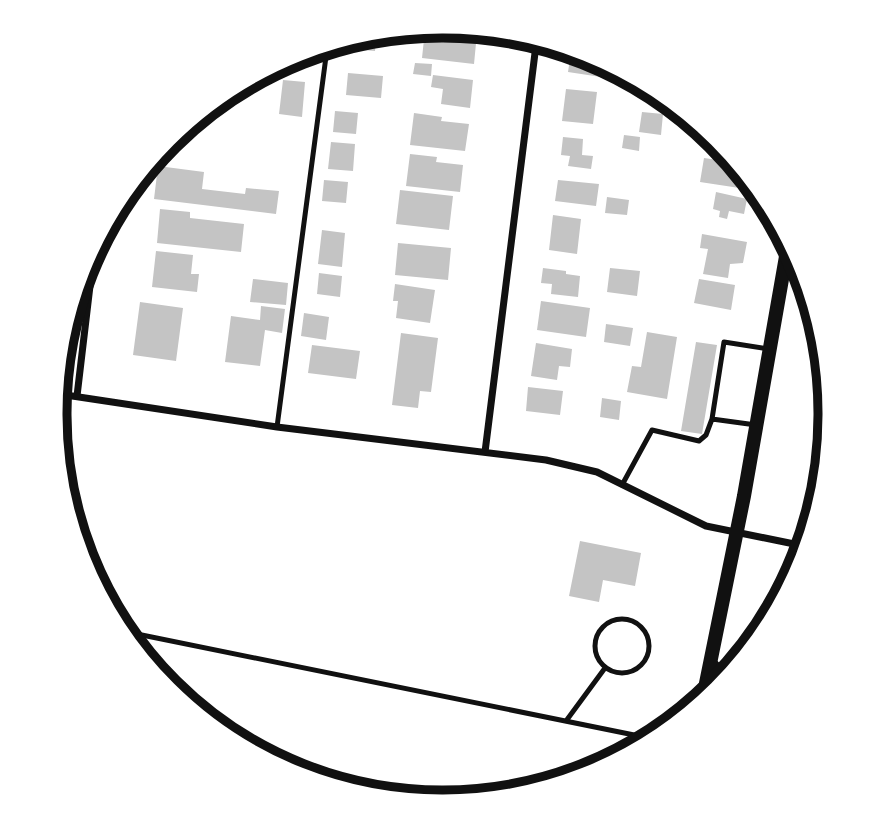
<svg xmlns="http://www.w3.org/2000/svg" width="886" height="828" viewBox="0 0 886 828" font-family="'Sofia Sans Condensed',sans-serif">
<rect width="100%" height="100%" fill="#fff"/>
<path fill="#c4c4c4" d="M443,26L477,33L474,64L422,58L425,30Z
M376,40L375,51L351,49L352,44Z
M571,52L592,56L603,63L601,77L568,72Z
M415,63L432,64L431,76L413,74Z
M348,73L383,76L381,98L346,95Z
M433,75L473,80L470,108L441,104L443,89L431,87Z
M283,80L305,82L302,117L279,114Z
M566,89L597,92L593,124L562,121Z
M335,111L358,113L356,134L333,132Z
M642,112L663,114L661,135L639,132Z
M414,113L442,117L441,121L469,124L465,151L410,145Z
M624,135L640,137L639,151L622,148Z
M563,137L583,139L582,155L593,156L591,169L568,166L570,156L561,155Z
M331,142L355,144L353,171L328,169Z
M410,154L437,157L436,162L463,165L460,192L406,186Z
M704,158L732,162L747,184L746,189L700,182Z
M158,166L204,172L202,189L245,194L246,188L279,191L276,214L154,199Z
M324,180L348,182L346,203L322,201Z
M558,180L599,184L596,206L555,201Z
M400,190L453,196L449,230L396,224Z
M716,192L747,199L744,214L729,211L727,219L719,217L720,211L713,209Z
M607,197L629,200L627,215L605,213Z
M160,209L190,212V218L244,224L241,252L157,243Z
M553,215L581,219L577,254L549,250Z
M322,230L345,233L342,267L318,264Z
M702,234L747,242L743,263L730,264L728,278L703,274L708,249L700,248Z
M398,243L451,248L448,280L395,275Z
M156,251L193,255L191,274H199L197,292L152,287Z
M543,268L566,271V274L580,276L578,297L551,294L552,284L541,283Z
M610,268L640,271L637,296L607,292Z
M319,273L342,276L340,297L317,294Z
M253,279L288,283L286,305L250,302Z
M699,279L735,285L731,310L694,303Z
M395,284L435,290L430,323L396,318L398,301H393Z
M541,301L590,308L586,337L537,330Z
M140,302L183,308L176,361L133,355Z
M261,306L285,309L282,333L265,330L260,366L225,362L231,316L260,320Z
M304,313L329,317L326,340L301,336Z
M606,324L633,328L630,346L604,342Z
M647,332L677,337L667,399L627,392L632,366L641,367Z
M401,333L438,338L431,392L420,391L418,408L392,405Z
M696,342L717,345L702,434L681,431Z
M536,343L572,349L570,367L559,366L557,380L531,376Z
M312,345L360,351L356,379L308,373Z
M528,387L563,391L560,415L526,411Z
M602,398L621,401L619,420L600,417Z
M580,541L641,553L635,586L603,580L599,602L569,596Z"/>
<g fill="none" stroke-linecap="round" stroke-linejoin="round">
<path stroke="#111" stroke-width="5" d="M756,425L712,419L724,342L769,349
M277,427L327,49
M622,485L652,430L699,441L706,435L712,419
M595 646a27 27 0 1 1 54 0a27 27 0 1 1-54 0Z
M132,633L644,737
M714,661L727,674
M566,721L605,668"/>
<path stroke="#111" stroke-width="7" d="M59,394L277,427L546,460L597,472L706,526L804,546
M77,396L94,252
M485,452L536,45"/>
<path stroke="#111" stroke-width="14" d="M703,698L744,496L788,245"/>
</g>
<path d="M0 0H886V828H0ZM442 38H443A375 375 0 0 1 818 413V415A375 375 0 0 1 443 790H442A375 375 0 0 1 67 415V413A375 375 0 0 1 442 38Z" fill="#fff" fill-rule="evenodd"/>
<path fill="none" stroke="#111" stroke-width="9" d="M442 38H443A375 375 0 0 1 818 413V415A375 375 0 0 1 443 790H442A375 375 0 0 1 67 415V413A375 375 0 0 1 442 38Z"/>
</svg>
